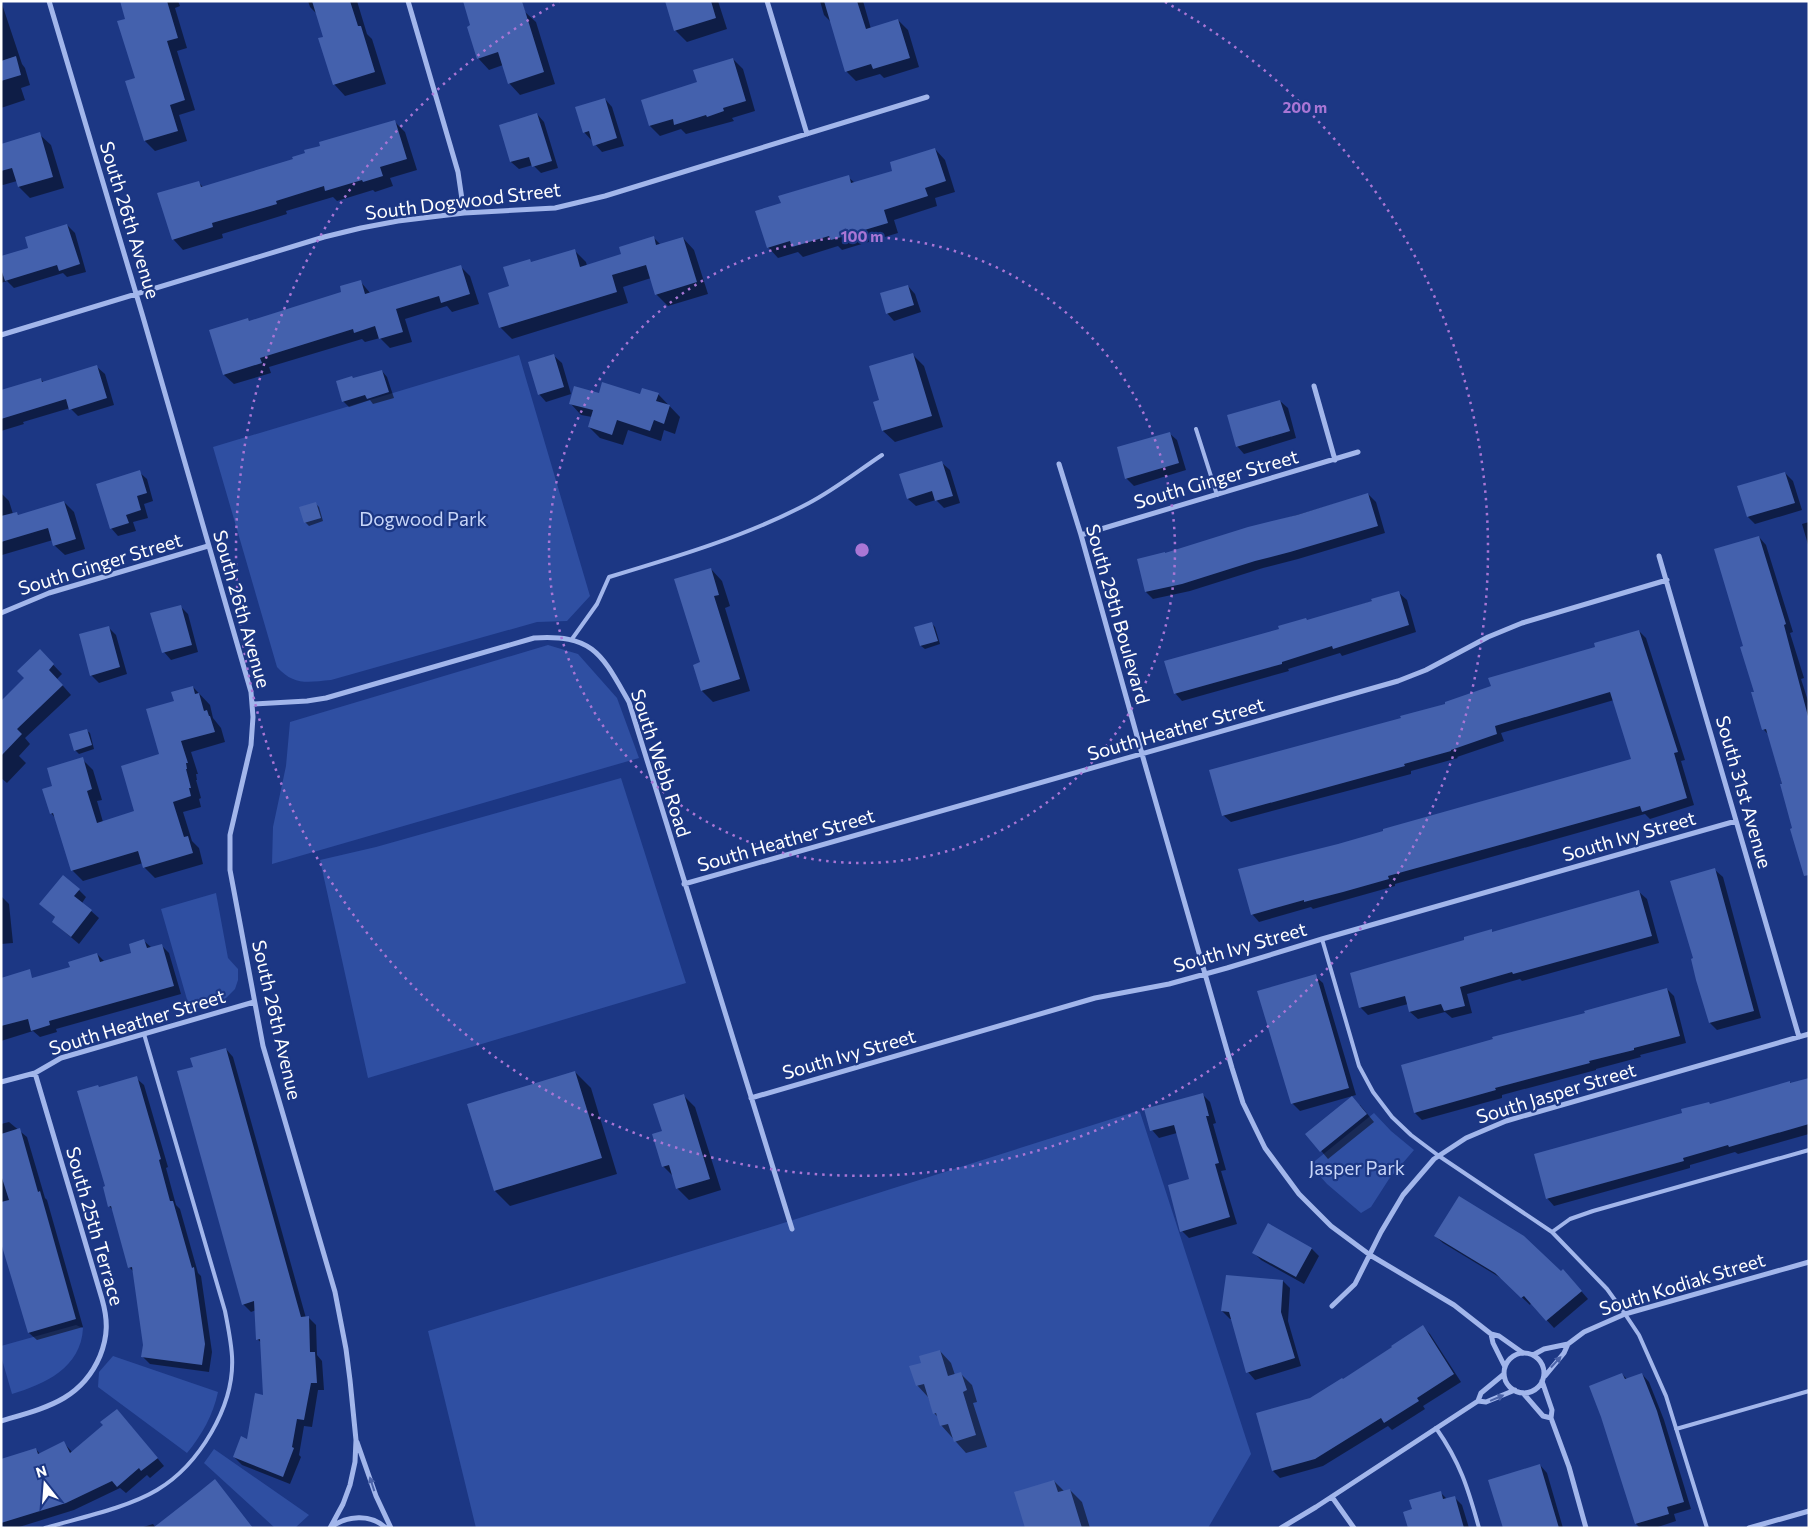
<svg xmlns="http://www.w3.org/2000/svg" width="1810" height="1529" viewBox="0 0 1810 1529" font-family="Commissioner,sans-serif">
<rect width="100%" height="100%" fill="#1c3784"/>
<path fill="#2f4fa2" d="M519,355L590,596L567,621L537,622L331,680C308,682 294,686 277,667L213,447Z
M548,645L578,654L617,698L639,758L272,864L273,827L286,766L290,722Z
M621,778L686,983L368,1078L320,860L376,847Z
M216,893L228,958L238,969V980L235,989L224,1000L190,1010L161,909Z
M1137,1111L1140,1112L1251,1454L1208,1528H476L428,1331L774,1226Z
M1374,1113L1391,1131L1414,1150L1389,1179L1371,1207L1361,1213L1327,1184L1310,1165Z
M76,1325L83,1328C81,1368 45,1384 12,1394L1,1356V1346Z
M113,1356L218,1392C213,1415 202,1435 187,1453L98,1387L99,1372Z
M214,1449L309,1515L295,1528H275L204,1463Z"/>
<path fill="#0007" d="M1,1L22,64L25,68L30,85L21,88L25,100L1,108Z
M121,1H178L180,6L175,8L187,48L177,51L195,110L179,115L187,141L155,151L145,141L127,19Z
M308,1H357L367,34L372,39L386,84L345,96L334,84L325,38L317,14L310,7Z
M464,1H522L525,12L536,22L555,84L520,95L509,83L503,65L489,70L478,58L472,26Z
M666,1H718L727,29L687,42L675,30Z
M820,1H863L871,29L898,20L908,30L919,67L884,78L880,74L856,81L847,72L831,22L824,15Z
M733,59L743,69L755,111L732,118L734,121L686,134L681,129L660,136L650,126L642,100L698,83Z
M605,99L612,107L624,146L602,152L584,132Z
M537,114L544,122L558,168L541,173L533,165L519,169L511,162L500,126Z
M395,122L405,132L417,170L390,178L393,186L375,192L373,190L337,201L333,197L286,211L287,214L222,234L223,238L183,250L173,239L198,182L204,188L294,160Z
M39,134L51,145L64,188L30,198L19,187L17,181L3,185L1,184V145Z
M935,149L945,160L955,192L935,198L937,206L894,220L898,233L842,250L838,246L803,257L798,252L778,258L768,247L782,204L848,177L855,183L894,171Z
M67,225L75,233L86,272L67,277L63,273L14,288L7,281L1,283V256L2,257L30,249Z
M653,237L661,245L683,238L694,250L708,294L668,306L656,294L651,278L623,287L628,303L512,339L500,327L511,287L529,260L532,263L574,250L586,262L587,266L623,255Z
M460,266L470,276L479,304L452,312L447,306L405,319L412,342L390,348L380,338L365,342L362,339L269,367L271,373L234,384L224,375L248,319L250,322L343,293L360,281L371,294Z
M908,286L915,294L921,312L894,321L887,313Z
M912,354L924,366L943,427L895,442L883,431L881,401Z
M554,356L562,363L571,394L546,402L539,394Z
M97,367L105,374L114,405L78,416L70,408L23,422L24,424L1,431V391L41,379L44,383Z
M382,371L387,377L394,398L373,404L370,400L349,407L343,401L354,379Z
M600,394L640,396L658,394L680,417L675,434L664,430L661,441L628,430L623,445L600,438L589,427L592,417L581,415L571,404Z
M1280,401L1288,408L1296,438L1244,454L1237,446Z
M1169,433L1177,440L1186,470L1134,486L1126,478Z
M942,463L950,470L960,503L944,508L936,500L916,506L908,499Z
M139,472L147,479L153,501L144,504L148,518L133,522L136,531L118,536L111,528Z
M1785,473L1793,481L1802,510L1755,524L1748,517Z
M1,493L9,501L13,514L17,513L19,516L64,502L74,512L85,549L65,555L54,545L53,540L2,555Z
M1368,494L1376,502L1385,533L1298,559L1263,568L1190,591L1153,599L1146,592L1166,554Z
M315,503L319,507L323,521L309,526L305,522Z
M1809,522V548L1802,524Z
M1759,537L1766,545L1793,632L1790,633L1804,678L1801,679L1809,704V872L1794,829L1769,735L1764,730L1753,693L1755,692L1745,647Z
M711,569L722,581L730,606L725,608L750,691L713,702L702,691V663Z
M1399,593L1407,600L1416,632L1342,656L1340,653L1288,669L1289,671L1182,701L1175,693L1308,621Z
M181,607L188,614L198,652L171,660L164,652Z
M931,623L935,627L940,644L925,649L921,646L916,628Z
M108,627L116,635L127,674L99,683L91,675Z
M1639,631L1646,638L1685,760L1681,761L1694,805L1650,819L1645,814L1395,884V886L1313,909L1311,907L1259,922L1252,914L1338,846L1632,760L1614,700L1501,733L1504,741L1457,757L1458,758L1411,771V774L1231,822L1223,815L1403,719L1447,704Z
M40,651L62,674L57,679L71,695L25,738L30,744L19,756L26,763L7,783L1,778V713L26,679Z
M193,687L210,705L213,718L221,728L225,742L191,752L198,774H196L197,780H196L201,798L199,799L201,807L183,812L192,841L199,848L203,864L155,878L144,867L143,863L83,881L72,870L56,819L51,813L54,787L82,759L93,770L102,800L97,801L103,822L136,812L161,755L175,702Z
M86,730L90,733L94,749L79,754L75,750Z
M1715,870L1723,877L1761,1018L1717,1030L1710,1023L1697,980Z
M79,890L86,897L82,903L99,918L79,944L53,922L56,918L40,904Z
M1639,892L1647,899L1659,943L1522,981L1520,979L1467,994L1472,1013L1452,1018L1445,1012L1418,1019L1410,1012L1408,1004L1368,1015L1361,1008L1351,974L1466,941L1491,931L1493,933Z
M1,896L9,904L13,943L1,944Z
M144,941L152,948L161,945L169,953L181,994L56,1029L57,1032L40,1037L33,1031L1,1041V1045V988L71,968L97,954L105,962L133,954Z
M1315,976L1323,983L1356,1095L1300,1111L1292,1103Z
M1667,989L1674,996L1686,1043L1640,1055L1641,1057L1596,1069V1070L1502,1095V1098L1422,1120L1415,1113L1586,1014Z
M226,1049L233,1057L306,1318L308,1317L316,1325L317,1355L322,1361L324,1390H318L312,1427L304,1426L299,1455L301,1457L290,1484L242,1465L234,1457L248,1440L265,1396L262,1343L257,1339L256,1310L251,1312L243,1304L194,1068Z
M575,1072L591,1088L617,1174L510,1206L495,1191Z
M136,1078L144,1085L168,1167L166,1168L176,1205L180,1209L198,1273L201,1276L212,1352L209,1372L150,1364L143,1357L144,1345L134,1272L129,1267L114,1211L109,1206L100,1088Z
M1809,1079V1134L1738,1154L1735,1152L1690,1165V1168L1554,1206L1547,1198L1711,1105L1790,1082L1791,1084Z
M1202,1094L1210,1102L1216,1123L1213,1124L1226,1170L1221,1171L1237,1224L1189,1238L1182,1231L1190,1180L1177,1133L1159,1138L1152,1130Z
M684,1096L695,1107L721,1190L689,1200L677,1188L674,1177L663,1166V1132Z
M1360,1105L1374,1122L1328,1159L1307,1134Z
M9,1122L27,1137L45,1198L47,1200L83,1327L37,1340L29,1333L1,1234V1124Z
M1268,1225L1312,1249L1319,1256L1304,1284L1261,1260L1253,1252Z
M1435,1236L1561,1272L1570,1278L1588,1299L1554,1328L1531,1303L1530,1305L1504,1280L1443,1243Z
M1283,1281L1290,1288L1288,1321L1301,1366L1255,1380L1248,1372L1232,1319H1230L1222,1311Z
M1423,1327L1430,1334L1461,1382L1423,1406L1425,1409L1392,1430L1388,1426L1323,1466L1280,1478L1273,1471L1343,1380Z
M940,1351L951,1363L955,1375L961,1374L972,1385L977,1402L973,1403L987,1447L966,1453L941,1425L939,1418L934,1413L928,1397L917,1385L922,1363Z
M1622,1374L1627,1379L1642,1374L1649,1382L1664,1420L1691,1509L1674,1514L1676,1521L1655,1528H1640L1636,1524Z
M117,1410L164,1466L150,1478L147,1475L126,1493L120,1488L74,1510L16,1528H5L1,1524V1460L36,1449L40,1454L64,1443L72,1452L104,1425Z
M1540,1465L1547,1473L1563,1528H1503Z
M1054,1481L1065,1492L1070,1490L1082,1502L1090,1528H1026Z
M1440,1492L1447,1499L1454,1497L1462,1505L1469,1528H1409L1413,1510Z
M153,1524L156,1528H140Z"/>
<path fill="#4461ad" d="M120,1H167L178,38L167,41L185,100L170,105L178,131L144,141L125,81L135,78L117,21L125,19Z
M312,1H350L358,26H361L375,72L333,85L318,38L323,37Z
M463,1H522L544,72L508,84L498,52L477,59L467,27L470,25Z
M665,1H711L716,18L674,31Z
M824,1H857L866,29L898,19L910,58L873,69L871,64L845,72Z
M16,56L21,75L1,81V61Z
M733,58L746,101L723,108L724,111L707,117L706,115L674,125L673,119L649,126L641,100L697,82L693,70Z
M605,98L617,138L593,146L589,131L583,133L575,107Z
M537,113L552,161L532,167L529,157L510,162L499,125Z
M395,120L407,159L380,167L383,176L363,182L362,180L325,191L324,186L276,201L277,204L212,223L213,227L172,240L157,193L199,181L201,187L293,159L292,157L305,153L304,150L320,146L319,142Z
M40,132L53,177L18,187L12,168L1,171V144Z
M935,148L946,181L925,188L928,196L884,210L888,223L831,240L829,236L792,247L790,241L767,248L755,211L781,203L778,196L849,175L851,183L892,171L890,162Z
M67,224L80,264L59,271L57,265L5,281L1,269V256L28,248L25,237Z
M654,236L656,245L683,237L697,282L655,295L646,265L612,275L617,292L499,328L488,293L509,286L503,267L530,259L531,262L575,249L580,267L621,254L619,247Z
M461,265L470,294L441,303L439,296L396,309L403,332L379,339L375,326L354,333L353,329L260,358L262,363L223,375L209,330L248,318L249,321L341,292L340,286L361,280L365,294Z
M908,285L914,305L886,314L880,293Z
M913,353L932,416L882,431L873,402L879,400L869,366Z
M554,354L564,387L538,395L528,362Z
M97,365L107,398L69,410L66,399L1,419V390L41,378L42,382Z
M382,370L389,392L367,399L365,395L342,402L336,381L352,376L353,378Z
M602,382L640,394L642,388L659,393L656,401L670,405L664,424L654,420L650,431L617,420L612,435L588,427L593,410L569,404L574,386L599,393Z
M1280,400L1290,431L1236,447L1227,415Z
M1170,432L1179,463L1125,479L1117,447Z
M942,461L953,496L935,501L932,491L907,499L899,474Z
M140,470L147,493L137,496L141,510L126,515L129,523L110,529L96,484Z
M1785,472L1795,503L1747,517L1737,486Z
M1368,493L1378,526L1290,552L1255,561L1182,584L1145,592L1137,559L1165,552V553L1248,527L1297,515Z
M64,501L76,539L53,546L48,528L1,542V516L17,512L18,515Z
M316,502L321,518L304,523L299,507Z
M1759,536L1786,624L1784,625L1809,720V875L1804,876L1790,829L1792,828L1780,784H1782L1766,729L1762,730L1751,692H1754L1740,647L1743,646L1714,549Z
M711,568L719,595L714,596L740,679L701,691L693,665L700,662L674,579Z
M1399,591L1409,625L1333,649L1332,646L1282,662V664L1174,694L1164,661L1279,629L1278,626L1306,618L1307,620L1372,601L1371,599Z
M181,605L192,645L162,653L150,613Z
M932,622L938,641L920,646L914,627Z
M109,626L120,667L90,676L79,634Z
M1639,630L1678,752L1674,753L1687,798L1642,812L1640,806L1388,876L1389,879L1343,892L1304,902V900L1251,915L1238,869L1338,844L1383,831V829L1631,759L1610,692L1495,726L1497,734L1451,750V751L1404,764L1405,766L1222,816L1209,770L1401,718L1400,716L1445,704V702L1491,686L1488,678L1595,647L1594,643Z
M40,649L54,664L49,670L63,685L17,729L22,734L1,756V701L24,678L17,671Z
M193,686L195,694L199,693L204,711L207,710L209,716H210L215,732L181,741L188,763H186L187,769H186L191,788H189L191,796L173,802L184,837L188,836L193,853L143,868L138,851L71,871L53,813L50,814L42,789L52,786L47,768L83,757L92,789L87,791L97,823L134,811L121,766L159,754L146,709L174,701L171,692Z
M87,729L92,745L74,751L69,734Z
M1715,868L1754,1011L1709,1023L1696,980L1691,959L1693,958L1670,881Z
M63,875L80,889L74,896L92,910L71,937L52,922L55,917L39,904Z
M1639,890L1652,936L1513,974L1512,972L1460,987L1465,1006L1444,1011L1441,1004L1409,1012L1405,996L1359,1008L1350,973L1464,940V937L1492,929V932Z
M144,939L147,948L162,944L174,986L49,1021L50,1025L31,1031L28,1019L1,1026V978L30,969L32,978L70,967L68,962L97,953L100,962L131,953L129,944Z
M1316,974L1349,1088L1291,1104L1257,991Z
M1667,988L1680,1036L1634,1048V1050L1589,1061L1590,1063L1495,1088L1496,1090L1414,1113L1401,1065L1493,1039L1492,1037L1585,1013L1584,1011Z
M226,1048L301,1317L309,1316L310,1352H315L317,1383H311L304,1420L297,1419L292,1447L294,1448L283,1477L233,1457L241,1436L247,1439L255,1393L263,1395L260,1339L256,1340L254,1301L242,1305L177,1071L193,1067L190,1058Z
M575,1071L602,1158L494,1191L467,1104Z
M137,1076L161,1159L159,1160L170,1201H173L192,1268L194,1267L205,1344L202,1365L141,1357L143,1345L132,1267L128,1268L111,1206L108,1207L103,1187L105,1186L77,1091L98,1085L99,1087Z
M1809,1078V1124L1729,1147L1728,1145L1683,1158L1684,1161L1546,1199L1534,1154L1682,1113L1681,1109L1709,1102L1710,1104L1790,1081V1083Z
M1203,1093L1209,1116H1206L1219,1163L1215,1164L1230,1217L1180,1232L1168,1185L1189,1179L1174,1125L1150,1131L1144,1109Z
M684,1094L710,1179L676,1189L669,1165L662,1167L652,1134L662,1131L653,1104Z
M1352,1096L1367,1114L1320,1152L1305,1134Z
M20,1128L38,1192L40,1191L76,1319L28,1333L1,1243V1202L9,1200L1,1175V1134Z
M1459,1196L1524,1236L1561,1271L1563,1269L1582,1291L1546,1321L1524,1296L1521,1298L1495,1273L1434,1236Z
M1268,1223L1312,1248L1296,1277L1252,1253Z
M1226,1275L1283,1280L1281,1312L1295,1358L1246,1373L1229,1312L1221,1311Z
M1423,1325L1454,1374L1417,1398L1419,1401L1384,1423L1381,1418L1315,1459L1272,1471L1256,1413L1310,1398L1342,1378L1343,1379L1392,1347L1391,1346Z
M940,1350L948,1376L961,1372L967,1390L963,1392L976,1435L954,1442L948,1424L940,1426L936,1413L933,1414L924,1384L916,1386L909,1366L921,1363L919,1356Z
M1622,1373L1625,1379L1642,1373L1657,1411L1684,1502L1667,1507L1669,1514L1635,1524L1601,1417L1589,1386Z
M117,1409L158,1458L141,1471L139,1468L117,1487L112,1481L66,1503L1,1523V1459L36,1448L38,1454L64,1441L70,1453L103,1425L100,1422Z
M1540,1464L1559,1528H1503L1488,1480Z
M215,1479L253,1528H153L199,1492Z
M1054,1480L1058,1492L1070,1489L1082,1528H1025L1014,1492Z
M1441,1491L1443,1499L1455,1496L1464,1528H1408L1403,1512L1412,1509L1409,1500Z"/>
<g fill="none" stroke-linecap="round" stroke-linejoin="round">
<path stroke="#a2b6eb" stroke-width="4" d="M1196,429L1217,495
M572,639L597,604L609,577C676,557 747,536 809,503C834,490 858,471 882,455
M1322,939L1359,1066L1373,1092L1392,1117L1411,1135L1439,1156L1552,1232L1607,1289L1625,1314L1639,1335L1666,1396L1707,1528
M1552,1232L1570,1219L1593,1211L1809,1150
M1436,1428C1460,1462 1468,1488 1479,1528
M1676,1429L1809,1391
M45,1528C79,1518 127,1508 157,1490C199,1465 235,1406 232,1356C231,1341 228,1326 225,1311L144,1034"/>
<path stroke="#a2b6eb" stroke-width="5" d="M49,1L143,317L251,692L253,717L251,745L230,835V870L263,1046L335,1292L346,1349L350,1380L356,1440L355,1462L350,1485L343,1504L330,1528
M408,1L458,172L464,213
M767,1L807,134
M1,335L324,237L361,228L398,221L464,213L555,208L605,196L927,97
M1314,386L1335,460
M1059,464L1081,535L1142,754L1232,1068L1243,1103L1265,1148L1299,1194L1331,1226L1370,1255L1454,1305L1491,1334L1499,1336L1523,1353
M1081,535L1358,452
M1659,556L1799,1037
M1,613L49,593L208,546
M252,704L307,701L326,698L534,638C594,634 602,655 629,702L792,1229
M684,884L1398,681L1426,670L1488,637L1522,623L1667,580
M1,1082L35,1073L61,1058L254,1002
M751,1098L1095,998L1169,984L1227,968L1322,939L1736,821
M1332,1306L1355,1284L1381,1232L1403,1195L1434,1159L1466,1138L1506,1121L1809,1034
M1491,1334L1493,1343L1505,1367
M1504 1373a20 20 0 1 1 40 0a20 20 0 1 1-40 0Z
M1533,1355L1544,1349L1568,1344L1584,1332L1625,1314L1809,1262
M1545,1376L1564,1353L1568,1344
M1542,1381L1552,1410L1551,1418L1569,1467L1586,1528
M1523,1393L1543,1416L1551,1418
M1478,1401L1486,1402L1515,1390
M1,1421C44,1408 81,1401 100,1356C108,1336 108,1320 102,1299L35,1073
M357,1442L376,1496L391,1528
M1332,1497L1354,1528
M331,1527C347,1516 370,1513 386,1528
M1281,1528L1316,1507L1478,1401L1481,1393L1504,1374
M1749,1528L1809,1511"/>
</g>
<defs><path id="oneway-solid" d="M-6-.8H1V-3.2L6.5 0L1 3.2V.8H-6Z" transform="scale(1.25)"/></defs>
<g fill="#4b63a8">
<use href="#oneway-solid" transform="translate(1556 1362) rotate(-47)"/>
<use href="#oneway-solid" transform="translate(1497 1398) rotate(-23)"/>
<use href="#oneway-solid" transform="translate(372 1484) rotate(-108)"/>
</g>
<g fill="none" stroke="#a976d5" stroke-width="2.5" stroke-dasharray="2.5 5">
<circle cx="862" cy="550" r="313"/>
<path d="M1165 2A626 626 0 1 1 559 2"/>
</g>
<g text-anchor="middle" stroke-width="4.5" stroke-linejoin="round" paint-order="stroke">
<g font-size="19" fill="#fff" stroke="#1c3784">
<text transform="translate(463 201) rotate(-7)" y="7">South Dogwood Street</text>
<text transform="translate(130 220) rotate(73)" y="7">South 26th Avenue</text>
<text transform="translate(1216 479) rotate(-16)" y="7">South Ginger Street</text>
<text transform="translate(100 564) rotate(-17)" y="7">South Ginger Street</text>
<text transform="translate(242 609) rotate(74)" y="7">South 26th Avenue</text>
<text transform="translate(1118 614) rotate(74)" y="7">South 29th Boulevard</text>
<text transform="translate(1176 729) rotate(-16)" y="7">South Heather Street</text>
<text transform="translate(661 763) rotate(72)" y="7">South Webb Road</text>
<text transform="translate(1744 792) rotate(74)" y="7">South 31st Avenue</text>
<text transform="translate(1629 836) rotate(-16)" y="7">South Ivy Street</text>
<text transform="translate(786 840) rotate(-16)" y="7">South Heather Street</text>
<text transform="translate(1240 947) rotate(-16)" y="7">South Ivy Street</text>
<text transform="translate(277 1020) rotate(77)" y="7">South 26th Avenue</text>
<text transform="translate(137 1022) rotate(-17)" y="7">South Heather Street</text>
<text transform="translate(849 1054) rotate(-16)" y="7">South Ivy Street</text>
<text transform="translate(1556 1093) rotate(-17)" y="7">South Jasper Street</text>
<text transform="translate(95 1226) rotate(74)" y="7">South 25th Terrace</text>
<text transform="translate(1682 1284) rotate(-17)" y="7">South Kodiak Street</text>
</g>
<g font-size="19" fill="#c7d5f8" stroke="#1c3784">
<text x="423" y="526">Dogwood Park</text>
<text x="1357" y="1175">Jasper Park</text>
</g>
</g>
<circle cx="862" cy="550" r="8" fill="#a976d5" stroke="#1c3784" stroke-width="2.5"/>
<g font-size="15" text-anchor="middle" font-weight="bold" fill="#a976d5" stroke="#1c3784" stroke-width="4.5" stroke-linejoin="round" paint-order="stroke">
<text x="1305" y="113">200 m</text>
<text x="862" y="242">100 m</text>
</g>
<rect width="1810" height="1529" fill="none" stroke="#ffffff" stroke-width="5"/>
<g transform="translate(45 1484) rotate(343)" stroke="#1c3784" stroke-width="4" paint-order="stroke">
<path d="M0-4L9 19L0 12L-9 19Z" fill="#ffffff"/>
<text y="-8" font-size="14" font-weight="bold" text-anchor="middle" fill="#ffffff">N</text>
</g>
</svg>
